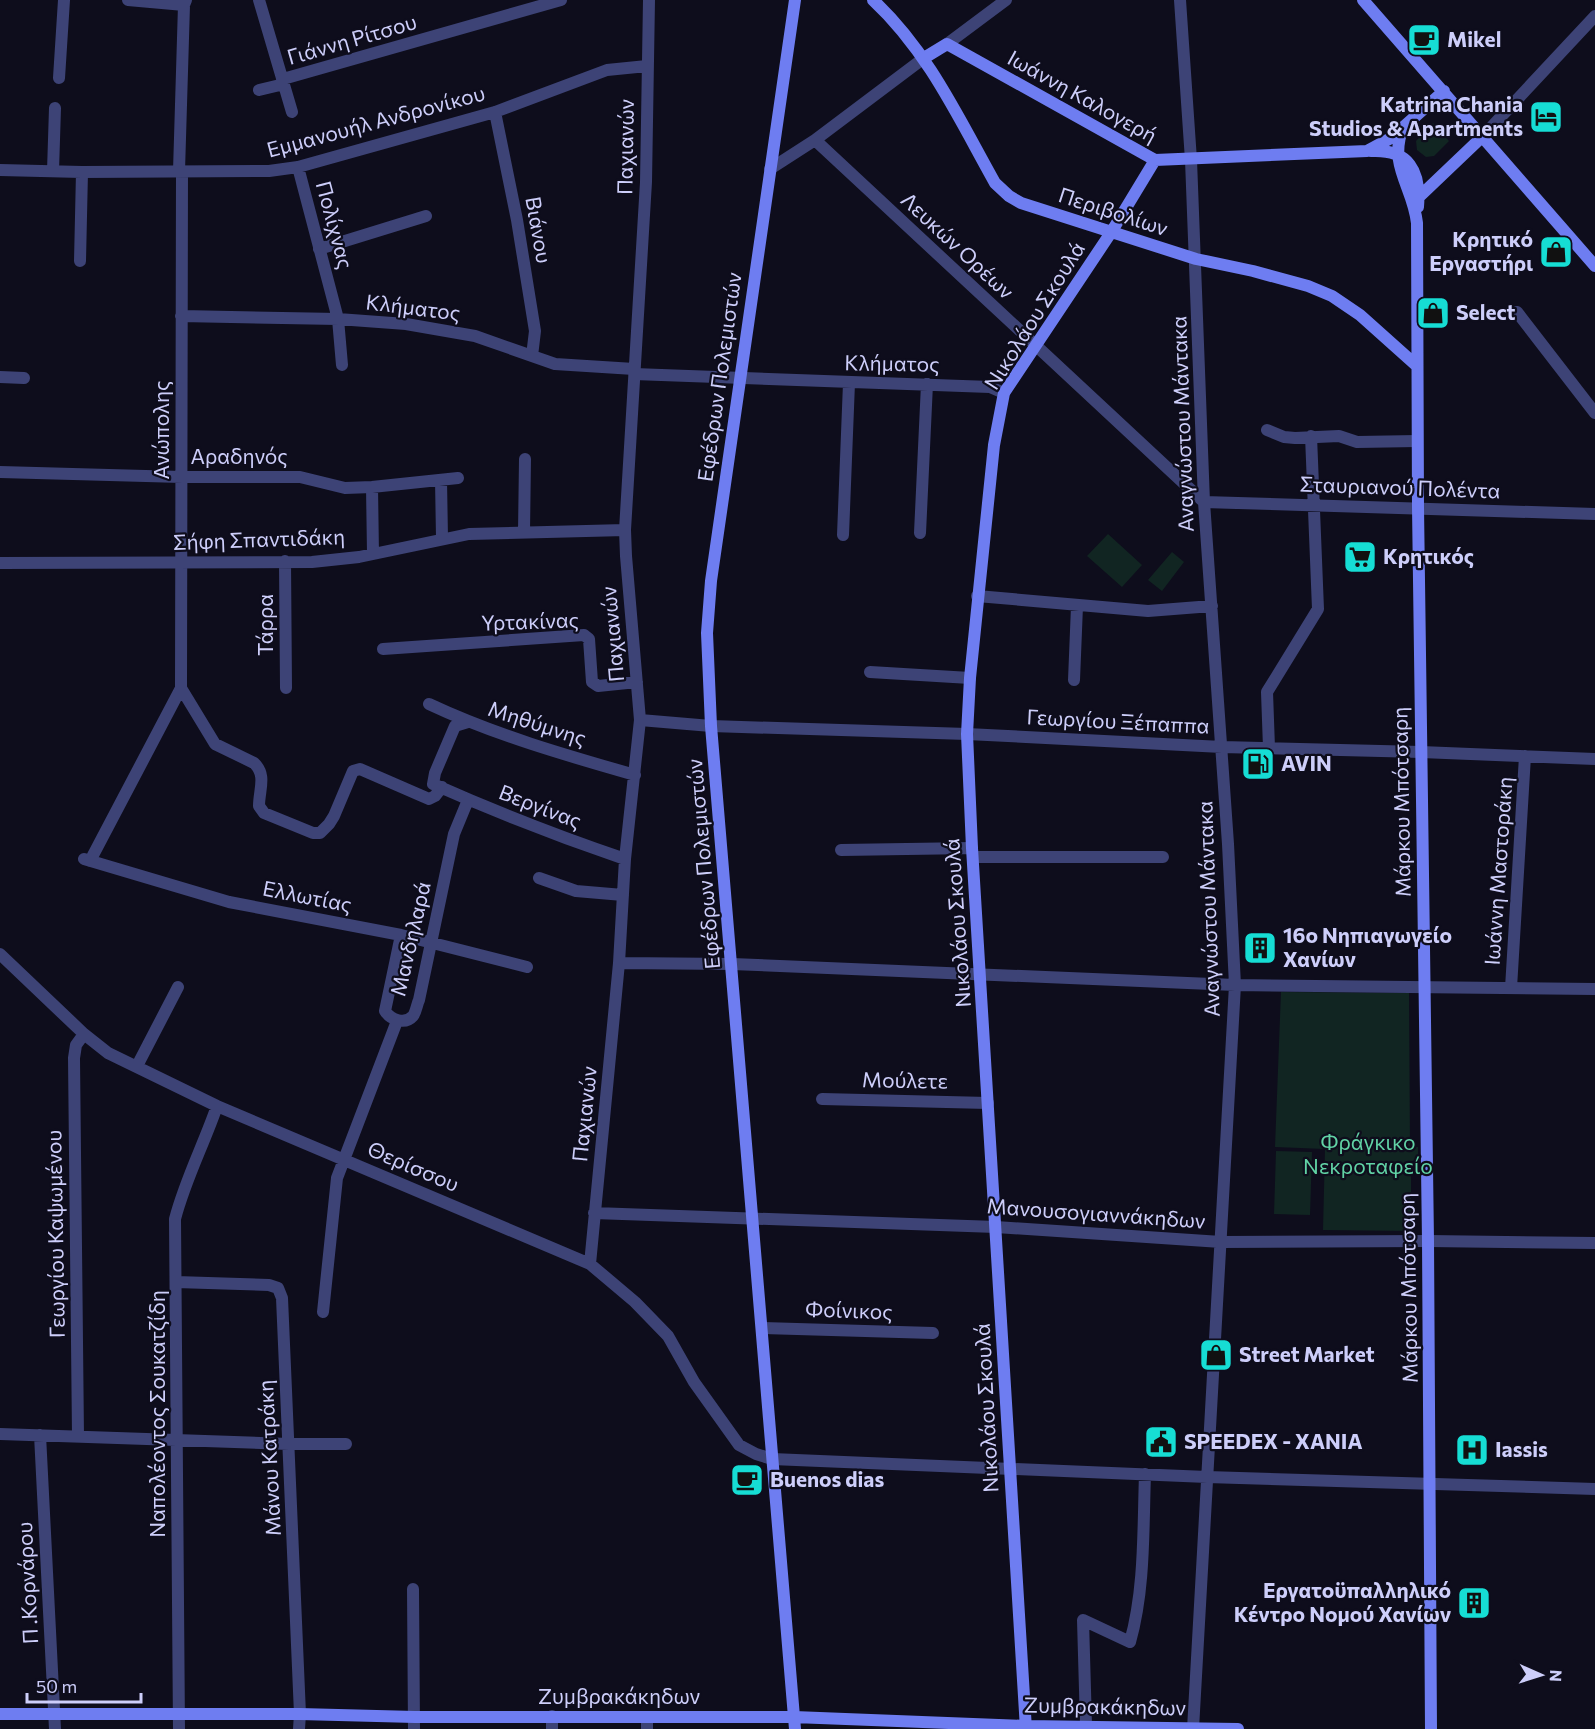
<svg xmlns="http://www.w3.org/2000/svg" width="1595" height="1729" viewBox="0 0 1595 1729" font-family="Commissioner,sans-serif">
<rect width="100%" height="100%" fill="#0e0d1c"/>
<path fill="#112522" d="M1433,123L1449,141L1434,156L1426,157L1417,150L1416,141Z
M1108,534L1142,565L1122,587L1087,556Z
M1172,552L1184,562L1162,591L1148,580Z
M1281,992L1409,993L1410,1147H1418V1160L1411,1161V1231L1323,1230L1325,1149L1275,1147Z
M1276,1151L1312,1152L1310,1215L1274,1214Z"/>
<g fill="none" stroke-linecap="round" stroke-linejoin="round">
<path stroke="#3d4376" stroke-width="12" d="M128,0L184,5
M259,0L292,112
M1180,0L1191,160L1204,502L1228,844L1235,985L1193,1729
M947,44L1006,0
M59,78L64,0
M259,90L280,85L283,79L561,0
M495,112L517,220L535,331L532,356
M1483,136L1595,16
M815,140L1204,502
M298,167L338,319L342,365
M770,169L815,140L924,58
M0,170L82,172L269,171L298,167L495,112L607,70L647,66
M53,171L55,108
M179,171L184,5L186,0
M319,249L426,216
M80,261L82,172
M1517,312L1595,413
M181,316L338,319L406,324L475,336L555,364L634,369
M634,374L990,387L1004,393
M0,377L24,378
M1267,430L1284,437L1295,438L1339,436L1357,442L1417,441
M0,472L182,477H300L345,488L372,487L458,478
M441,480L442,538
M372,487L373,554
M1204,502L1595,514
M524,532L525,459
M920,533L927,384
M843,535L849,383
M285,561L286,688
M0,563L312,562L359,557L469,534L625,530
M977,596L1148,611L1212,606
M383,649L584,635L589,639L592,682L598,686L637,682
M870,672L970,678
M1074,680L1077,606
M181,688L215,744L254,763C267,775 259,790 259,806L264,813L313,833H320L329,824L334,816L353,771L360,769L429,799L435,796L442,787
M429,704C495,735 565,755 635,775
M640,720L711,726L967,734L1222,747L1421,752L1595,759
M468,722L455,726L435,773L433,784C496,812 560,837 625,859
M1269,748L1267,692L1318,609L1311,436
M841,850L972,848
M973,857H1163
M84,859L229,902L401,935L527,967
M90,861L181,688L182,171
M539,878L576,891L623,895
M401,935L385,1011C391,1020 405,1025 413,1016C416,1012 417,1004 419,1000L454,834L468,800
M0,954L84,1034L108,1053L217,1106L590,1264L635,1302L668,1336L694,1382L739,1445L756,1454L772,1459L1207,1477L1595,1489
M619,963L732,964L1235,985L1595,989
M1511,988L1525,756
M137,1066L178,987
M822,1099L988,1103
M594,1213L996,1227L1221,1242L1428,1241L1595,1243
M590,1264L619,963L625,859L640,720L626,556L625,530L646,182L649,0
M176,1282L269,1285L278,1288L282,1298L300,1714L299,1729
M323,1312L337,1178L397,1021
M763,1328L933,1333
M0,1434L289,1444H346
M40,1435L55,1729
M78,1436L74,1058L76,1045L84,1034
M413,1589L414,1729
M1086,1725L1083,1620L1130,1642C1145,1589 1143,1530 1145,1474
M179,1729L175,1219C185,1180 204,1144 217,1106
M552,1729V1716
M647,1729V1717"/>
<path stroke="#6e7df1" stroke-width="12" d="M795,0L711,581L707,633L711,726L795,1729
M873,0C928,51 959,119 995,183L1009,196L1021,203L1196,259L1253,271L1308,286L1332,296L1360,315L1417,366
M1363,0L1595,266
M924,58L947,44L1155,160L1367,151L1391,138L1444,91
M1403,127C1388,166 1413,186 1417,223L1418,507L1428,1241L1431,1729
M1371,151C1409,149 1421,171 1418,207
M1419,197L1483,136
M0,1714H300L415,1717H794L1026,1726L1238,1729
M1026,1729L972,848L967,734L970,678L994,445L1004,393L1112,231L1155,160"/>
</g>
<defs>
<symbol id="cafe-square" viewBox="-11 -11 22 22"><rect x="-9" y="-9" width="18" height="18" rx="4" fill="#16ddd4" stroke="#0e0d1c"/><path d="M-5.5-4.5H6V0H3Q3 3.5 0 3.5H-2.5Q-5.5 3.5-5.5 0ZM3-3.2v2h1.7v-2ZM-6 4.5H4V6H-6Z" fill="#111"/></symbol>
<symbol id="hotel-square" viewBox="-11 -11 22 22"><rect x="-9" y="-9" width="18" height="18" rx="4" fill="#16ddd4" stroke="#0e0d1c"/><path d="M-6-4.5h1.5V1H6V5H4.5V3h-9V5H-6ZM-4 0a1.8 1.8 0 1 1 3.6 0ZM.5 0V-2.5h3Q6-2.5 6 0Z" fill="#111"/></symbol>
<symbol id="shop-square" viewBox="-11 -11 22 22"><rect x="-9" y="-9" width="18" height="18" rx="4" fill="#16ddd4" stroke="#0e0d1c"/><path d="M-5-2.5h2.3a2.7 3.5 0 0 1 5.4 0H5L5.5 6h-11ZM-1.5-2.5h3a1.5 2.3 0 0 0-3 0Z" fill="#111"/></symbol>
<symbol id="supermarket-square" viewBox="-11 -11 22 22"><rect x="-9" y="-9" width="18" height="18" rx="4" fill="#16ddd4" stroke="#0e0d1c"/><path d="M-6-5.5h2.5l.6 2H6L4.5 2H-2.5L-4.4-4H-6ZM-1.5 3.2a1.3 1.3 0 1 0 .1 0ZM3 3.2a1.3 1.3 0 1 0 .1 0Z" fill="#111"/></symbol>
<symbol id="fuel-square" viewBox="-11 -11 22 22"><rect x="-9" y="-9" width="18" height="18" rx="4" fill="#16ddd4" stroke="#0e0d1c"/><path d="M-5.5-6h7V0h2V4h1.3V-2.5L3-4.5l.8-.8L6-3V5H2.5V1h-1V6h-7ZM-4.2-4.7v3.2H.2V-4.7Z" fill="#111"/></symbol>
<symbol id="building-square" viewBox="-11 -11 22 22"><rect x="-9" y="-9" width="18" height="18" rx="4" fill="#16ddd4" stroke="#0e0d1c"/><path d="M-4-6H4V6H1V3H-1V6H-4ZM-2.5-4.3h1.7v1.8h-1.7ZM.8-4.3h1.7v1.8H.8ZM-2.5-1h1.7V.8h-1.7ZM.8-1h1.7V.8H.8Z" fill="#111"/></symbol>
<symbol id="civic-square" viewBox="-11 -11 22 22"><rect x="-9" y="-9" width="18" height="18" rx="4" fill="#16ddd4" stroke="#0e0d1c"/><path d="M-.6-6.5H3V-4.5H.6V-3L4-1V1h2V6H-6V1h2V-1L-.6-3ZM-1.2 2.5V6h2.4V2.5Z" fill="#111"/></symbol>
<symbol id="hospital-square" viewBox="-11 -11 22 22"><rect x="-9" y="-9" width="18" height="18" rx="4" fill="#16ddd4" stroke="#0e0d1c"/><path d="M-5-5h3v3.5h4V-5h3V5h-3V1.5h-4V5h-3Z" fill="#111"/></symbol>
</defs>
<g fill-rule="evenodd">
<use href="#cafe-square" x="1405" y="21" width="38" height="38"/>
<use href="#hotel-square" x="1527" y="98" width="38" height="38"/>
<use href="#shop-square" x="1537" y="233" width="38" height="38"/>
<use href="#shop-square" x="1414" y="294" width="38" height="38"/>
<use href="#supermarket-square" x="1341" y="538" width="38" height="38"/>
<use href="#fuel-square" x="1239" y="745" width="38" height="38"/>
<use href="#building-square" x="1241" y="929" width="38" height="38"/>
<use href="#shop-square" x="1197" y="1336" width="38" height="38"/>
<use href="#civic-square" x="1142" y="1423" width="38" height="38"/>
<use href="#hospital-square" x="1453" y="1431" width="38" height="38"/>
<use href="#cafe-square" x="728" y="1461" width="38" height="38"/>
<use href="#building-square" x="1455" y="1584" width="38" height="38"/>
</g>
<g text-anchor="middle" stroke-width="4.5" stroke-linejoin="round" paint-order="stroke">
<g font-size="21" fill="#cdcefa" stroke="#0e0d1c">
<text transform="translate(352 40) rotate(-16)" y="7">Γιάννη Ρίτσου</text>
<text transform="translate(1082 97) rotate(29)" y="7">Ιωάννη Καλογερή</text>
<text transform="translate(376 122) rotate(-15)" y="7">Εμμανουήλ Ανδρονίκου</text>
<text transform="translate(626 147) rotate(-89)" y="7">Παχιανών</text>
<text transform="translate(1113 212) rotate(18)" y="7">Περιβολίων</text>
<text transform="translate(334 225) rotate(75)" y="7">Πολίχνας</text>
<text transform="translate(538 230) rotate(80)" y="7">Βιάνου</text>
<text transform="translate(957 246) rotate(43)" y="7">Λευκών Ορέων</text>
<text transform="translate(413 308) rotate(7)" y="7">Κλήματος</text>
<text transform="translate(1035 316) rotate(-58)" y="7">Νικολάου Σκουλά</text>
<text transform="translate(892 364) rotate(1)" y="7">Κλήματος</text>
<text transform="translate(720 377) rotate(-82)" y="7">Εφέδρων Πολεμιστών</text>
<text transform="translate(1183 424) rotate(-92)" y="7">Αναγνώστου Μάντακα</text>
<text transform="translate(162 430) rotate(-90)" y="7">Ανώπολης</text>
<text x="239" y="464">Αραδηνός</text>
<text transform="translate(1400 488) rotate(2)" y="7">Σταυριανού Πολέντα</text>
<text transform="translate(259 540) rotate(-2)" y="7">Σήφη Σπαντιδάκη</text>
<text transform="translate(530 622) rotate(-2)" y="7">Υρτακίνας</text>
<text transform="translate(266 625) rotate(-90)" y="7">Τάρρα</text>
<text transform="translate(613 634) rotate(-95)" y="7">Παχιανών</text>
<text transform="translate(1118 722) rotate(3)" y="7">Γεωργίου Ξέπαππα</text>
<text transform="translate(537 724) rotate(18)" y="7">Μηθύμνης</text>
<text transform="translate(1402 802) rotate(-91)" y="7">Μάρκου Μπότσαρη</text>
<text transform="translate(540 807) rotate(21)" y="7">Βεργίνας</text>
<text transform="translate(704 864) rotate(-95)" y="7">Εφέδρων Πολεμιστών</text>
<text transform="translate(1499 871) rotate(-86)" y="7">Ιωάννη Μαστοράκη</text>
<text transform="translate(307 897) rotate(11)" y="7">Ελλωτίας</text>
<text transform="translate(1209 909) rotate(-92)" y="7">Αναγνώστου Μάντακα</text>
<text transform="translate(958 923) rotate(-94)" y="7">Νικολάου Σκουλά</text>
<text transform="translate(411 939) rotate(-77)" y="7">Μανδηλαρά</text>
<text transform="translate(905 1081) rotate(1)" y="7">Μούλετε</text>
<text transform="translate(585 1114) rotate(-84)" y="7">Παχιανών</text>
<text transform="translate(413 1167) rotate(23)" y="7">Θερίσσου</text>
<text transform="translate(1096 1214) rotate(4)" y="7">Μανουσογιαννάκηδων</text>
<text transform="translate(56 1234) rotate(-91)" y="7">Γεωργίου Καψωμένου</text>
<text transform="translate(1409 1288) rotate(-91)" y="7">Μάρκου Μπότσαρη</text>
<text transform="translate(849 1311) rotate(2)" y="7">Φοίνικος</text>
<text transform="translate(987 1408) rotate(-93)" y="7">Νικολάου Σκουλά</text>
<text transform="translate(158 1414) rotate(-90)" y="7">Ναπολέοντος Σουκατζίδη</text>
<text transform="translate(270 1458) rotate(-93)" y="7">Μάνου Κατράκη</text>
<text transform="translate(28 1583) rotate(-93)" y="7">Π .Κορνάρου</text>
<text x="619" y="1704">Ζυμβρακάκηδων</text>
<text transform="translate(1105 1707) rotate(1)" y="7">Ζυμβρακάκηδων</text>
</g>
<g font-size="21" font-weight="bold" fill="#cdcefa" stroke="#0e0d1c" text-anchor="start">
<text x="1447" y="47">Mikel</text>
<text x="1523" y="112" text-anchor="end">Katrina Chania<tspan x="1523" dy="24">Studios &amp; Apartments</tspan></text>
<text x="1533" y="247" text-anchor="end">Κρητικό<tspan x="1533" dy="24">Εργαστήρι</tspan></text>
<text x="1456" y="320">Select</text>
<text x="1383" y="564">Κρητικός</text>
<text x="1281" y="771">AVIN</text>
<text x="1283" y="943">16ο Νηπιαγωγείο<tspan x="1283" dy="24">Χανίων</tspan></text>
<text x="1239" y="1362">Street Market</text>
<text x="1184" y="1449">SPEEDEX - ΧΑΝΙΑ</text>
<text x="1495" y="1457">Iassis</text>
<text x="770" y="1487">Buenos dias</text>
<text x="1451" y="1598" text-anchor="end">Εργατοϋπαλληλικό<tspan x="1451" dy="24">Κέντρο Νομού Χανίων</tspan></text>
</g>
<g font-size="21" fill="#61d2a5" stroke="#0e0d1c">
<text x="1368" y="1150">Φράγκικο<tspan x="1368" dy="24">Νεκροταφείο</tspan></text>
</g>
</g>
<g transform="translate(1541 1675) rotate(93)" stroke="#0e0d1c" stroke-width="4.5" paint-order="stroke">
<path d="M0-4.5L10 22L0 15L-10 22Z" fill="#cdcefa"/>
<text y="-9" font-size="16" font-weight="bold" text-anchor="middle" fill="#cdcefa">N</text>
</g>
<path d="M27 1693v9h114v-9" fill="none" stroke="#cdcefa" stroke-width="3"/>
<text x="36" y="1693" font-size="18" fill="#cdcefa" stroke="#0e0d1c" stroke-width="4.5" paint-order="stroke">50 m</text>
</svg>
